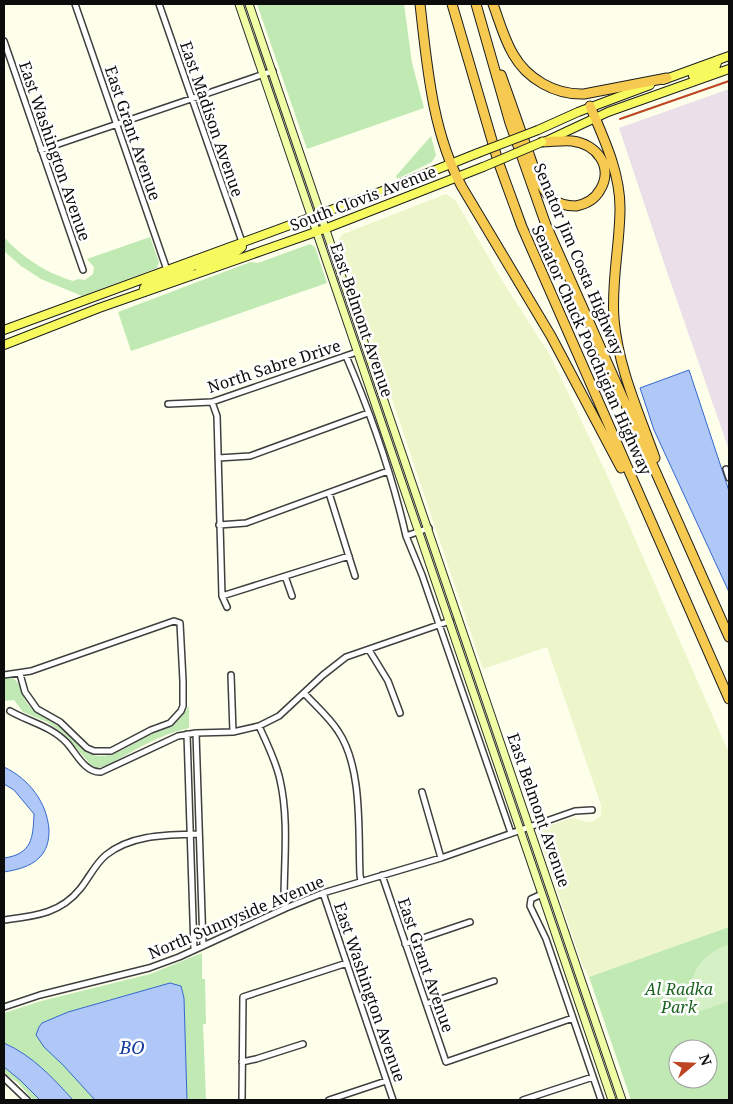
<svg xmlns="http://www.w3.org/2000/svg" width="733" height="1104" viewBox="0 0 733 1104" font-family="'Noto Serif',serif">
<rect width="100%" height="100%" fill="#fdffea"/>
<path fill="#ebdfe9" d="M729,89V450L667,272L619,128Z"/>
<path fill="#edf5cb" d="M446,194L456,201L503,282L550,355L607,475L729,753V927L589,977L582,964L538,834L540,829L572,818L587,822L594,821L601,815V805L547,647L483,669L354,286L352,277L339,239L343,234Z"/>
<path fill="#c1e9b4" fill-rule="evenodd" d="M257,4H404L412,63L424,108L307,149Z
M431,136L436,155L432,162L397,179L396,176Z
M4,237C23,258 46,273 73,281L78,279L85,280L93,274L94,267L87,259L150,237L159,262L157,268L82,296L41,279L21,266L4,251Z
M310,244L315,247L327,283L131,351L118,312L229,270L251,262L258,263Z
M13,678C22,684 22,699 30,707C38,716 52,721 62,728C69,734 75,740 81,747C100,766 122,750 140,740C162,728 175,729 189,706V728C160,734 132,752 106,766L97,768L90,764L64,734L47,722L23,712L14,700L4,701V679Z
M729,927V1100H631L589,977ZM678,1049H708V1079H678Z
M202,953V979H205L206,1024H203L206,1100H73C52,1077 33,1056 4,1043V1013L41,1001L150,974Z
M4,1067L20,1080L40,1100H33L18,1083L4,1073Z"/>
<path fill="#d6f0c6" d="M729,944V1001L695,1013C684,980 696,956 729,944Z"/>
<path fill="#afc8f7" stroke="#3567ce" d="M689,370L729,491V592L654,430L640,388Z
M4,767C29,779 47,802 49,830C49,841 47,850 39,858C30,867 16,870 4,872V858C32,854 33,838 34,814L14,790L4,784Z
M170,983L181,986L184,998L187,1100H95L63,1065L44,1047L36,1035L39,1027L42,1023L68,1012Z
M4,1043C33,1056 52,1077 73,1100H40L20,1080L4,1067Z"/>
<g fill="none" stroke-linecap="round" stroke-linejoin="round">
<defs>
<path id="street" d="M75,4L167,270
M159,4L242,242
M4,41L83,270
M41,150L273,71
M346,356C371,414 392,475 406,536
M212,402L217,416L222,596L227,607
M168,404L212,402L357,352
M218,458L250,456L368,413
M726,469L729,478
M329,493L355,576
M219,525L246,523L388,471
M429,528L406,536L422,575L511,833
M285,576L292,596
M222,596L349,556
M369,650L388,681L400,713
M4,675L31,671L174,621L180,623L183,681V706L181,711L170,723L151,730L111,751H94L87,748L60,722L37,709L25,692L20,674
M231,675L233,732
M304,693C315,705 329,717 338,731C363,768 358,831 360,875L361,881
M10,711C29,722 51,726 67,743C76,753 85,773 101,772L178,736L196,733L233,732L259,726L279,716L323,675L346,657L450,621
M259,726C267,744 276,761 280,780C289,819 284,862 284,901L286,908
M196,733L203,945
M187,734L194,950
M422,792L441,858
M382,875L446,1062L573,1018
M323,893L393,1100
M542,894L531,899L530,906L546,939L601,1100
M4,920C34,916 60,914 80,889C89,878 95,864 106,855C132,834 168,835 199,834
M405,944L470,922
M426,1004L494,981
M4,1007L40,995L149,968L179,957L286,908L323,893L441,858L575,811L592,810
M242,1062L256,1059L303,1044
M4,1078L27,1100
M242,1100L243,997L347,963
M329,1100L386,1081
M523,1100L593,1077"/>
<path id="secondary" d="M239,4L612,1100
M249,4L622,1100"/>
<path id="primary" d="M693,76L715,68L718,60
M663,80L729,56
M538,130L578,112L650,85
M544,142L608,112L729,69
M199,267C211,258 232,258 242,247V242
M143,292L144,288L147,284L187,270L202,260
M4,330L388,189L478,153
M4,345L99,308L327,228L483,167"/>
<path id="highway" d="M420,4C427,65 432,132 462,187L551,336L621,468
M452,4L498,161L522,227L729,699
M476,4L510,123L546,225L729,637
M493,4C499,20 504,39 513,54C527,79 555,95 584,94L667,78
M501,75C509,97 517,120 525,143C532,160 537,185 551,198C558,204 566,206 576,206C586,204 595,199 600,190C614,167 597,144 572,141C562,140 552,142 542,142
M590,106C604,139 620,172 620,208C620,245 611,282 614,319C618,367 639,413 655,458"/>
</defs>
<use href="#street" stroke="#3f3f3f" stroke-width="8"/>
<use href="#secondary" stroke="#2e2e2e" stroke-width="9"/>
<use href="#primary" stroke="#1d1d1d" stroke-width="10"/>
<use href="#highway" stroke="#1d1d1d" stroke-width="11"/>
<use href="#street" stroke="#fff" stroke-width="5"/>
<use href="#secondary" stroke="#f0ffa5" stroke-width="7"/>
<use href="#primary" stroke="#f6fa5f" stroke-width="8"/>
<use href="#highway" stroke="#f6ca51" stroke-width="9"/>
<path stroke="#bd4523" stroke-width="2" d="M620,119L729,81"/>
<defs>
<path id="primary-bridge" d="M478,153L538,130
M483,167L542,142"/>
</defs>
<use href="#primary-bridge" stroke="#1d1d1d" stroke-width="10" stroke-linecap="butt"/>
<use href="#primary-bridge" stroke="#f6fa5f" stroke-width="8"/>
</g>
<g text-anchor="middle" stroke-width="5" stroke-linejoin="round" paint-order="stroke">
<g font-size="16" fill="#0c0c0c" stroke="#fff">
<text transform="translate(212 119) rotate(71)" y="6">East Madison Avenue</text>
<text transform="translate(133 133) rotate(71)" y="6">East Grant Avenue</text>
<text transform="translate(55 151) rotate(71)" y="6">East Washington Avenue</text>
<text transform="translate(363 198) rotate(-21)" y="6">South Clovis Avenue</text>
<text transform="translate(579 259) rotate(67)" y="6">Senator Jim Costa Highway</text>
<text transform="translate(362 320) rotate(71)" y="6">East Belmont Avenue</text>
<text transform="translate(592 350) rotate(66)" y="6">Senator Chuck Poochigian Highway</text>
<text transform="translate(274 366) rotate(-18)" y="6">North Sabre Drive</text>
<text transform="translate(539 810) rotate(71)" y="6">East Belmont Avenue</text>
<text transform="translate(236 917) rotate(-23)" y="6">North Sunnyside Avenue</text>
<text transform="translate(426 965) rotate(71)" y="6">East Grant Avenue</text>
<text transform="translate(370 992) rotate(71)" y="6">East Washington Avenue</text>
</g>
<g font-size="16" font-style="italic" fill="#1c6321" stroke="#fff">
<text x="679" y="995">Al Radka<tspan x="679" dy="18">Park</tspan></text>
</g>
<g font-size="18" font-style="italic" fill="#143c9e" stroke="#fff">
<text x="132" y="1054">BO</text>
</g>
</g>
<rect width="733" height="1104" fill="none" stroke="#0c0c0c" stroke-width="10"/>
<g transform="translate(693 1064) rotate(71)"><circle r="24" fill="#ffffff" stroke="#9e9e9e"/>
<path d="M0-4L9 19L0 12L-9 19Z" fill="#bd4523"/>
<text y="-8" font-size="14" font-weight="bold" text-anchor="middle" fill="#0c0c0c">N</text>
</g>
</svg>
